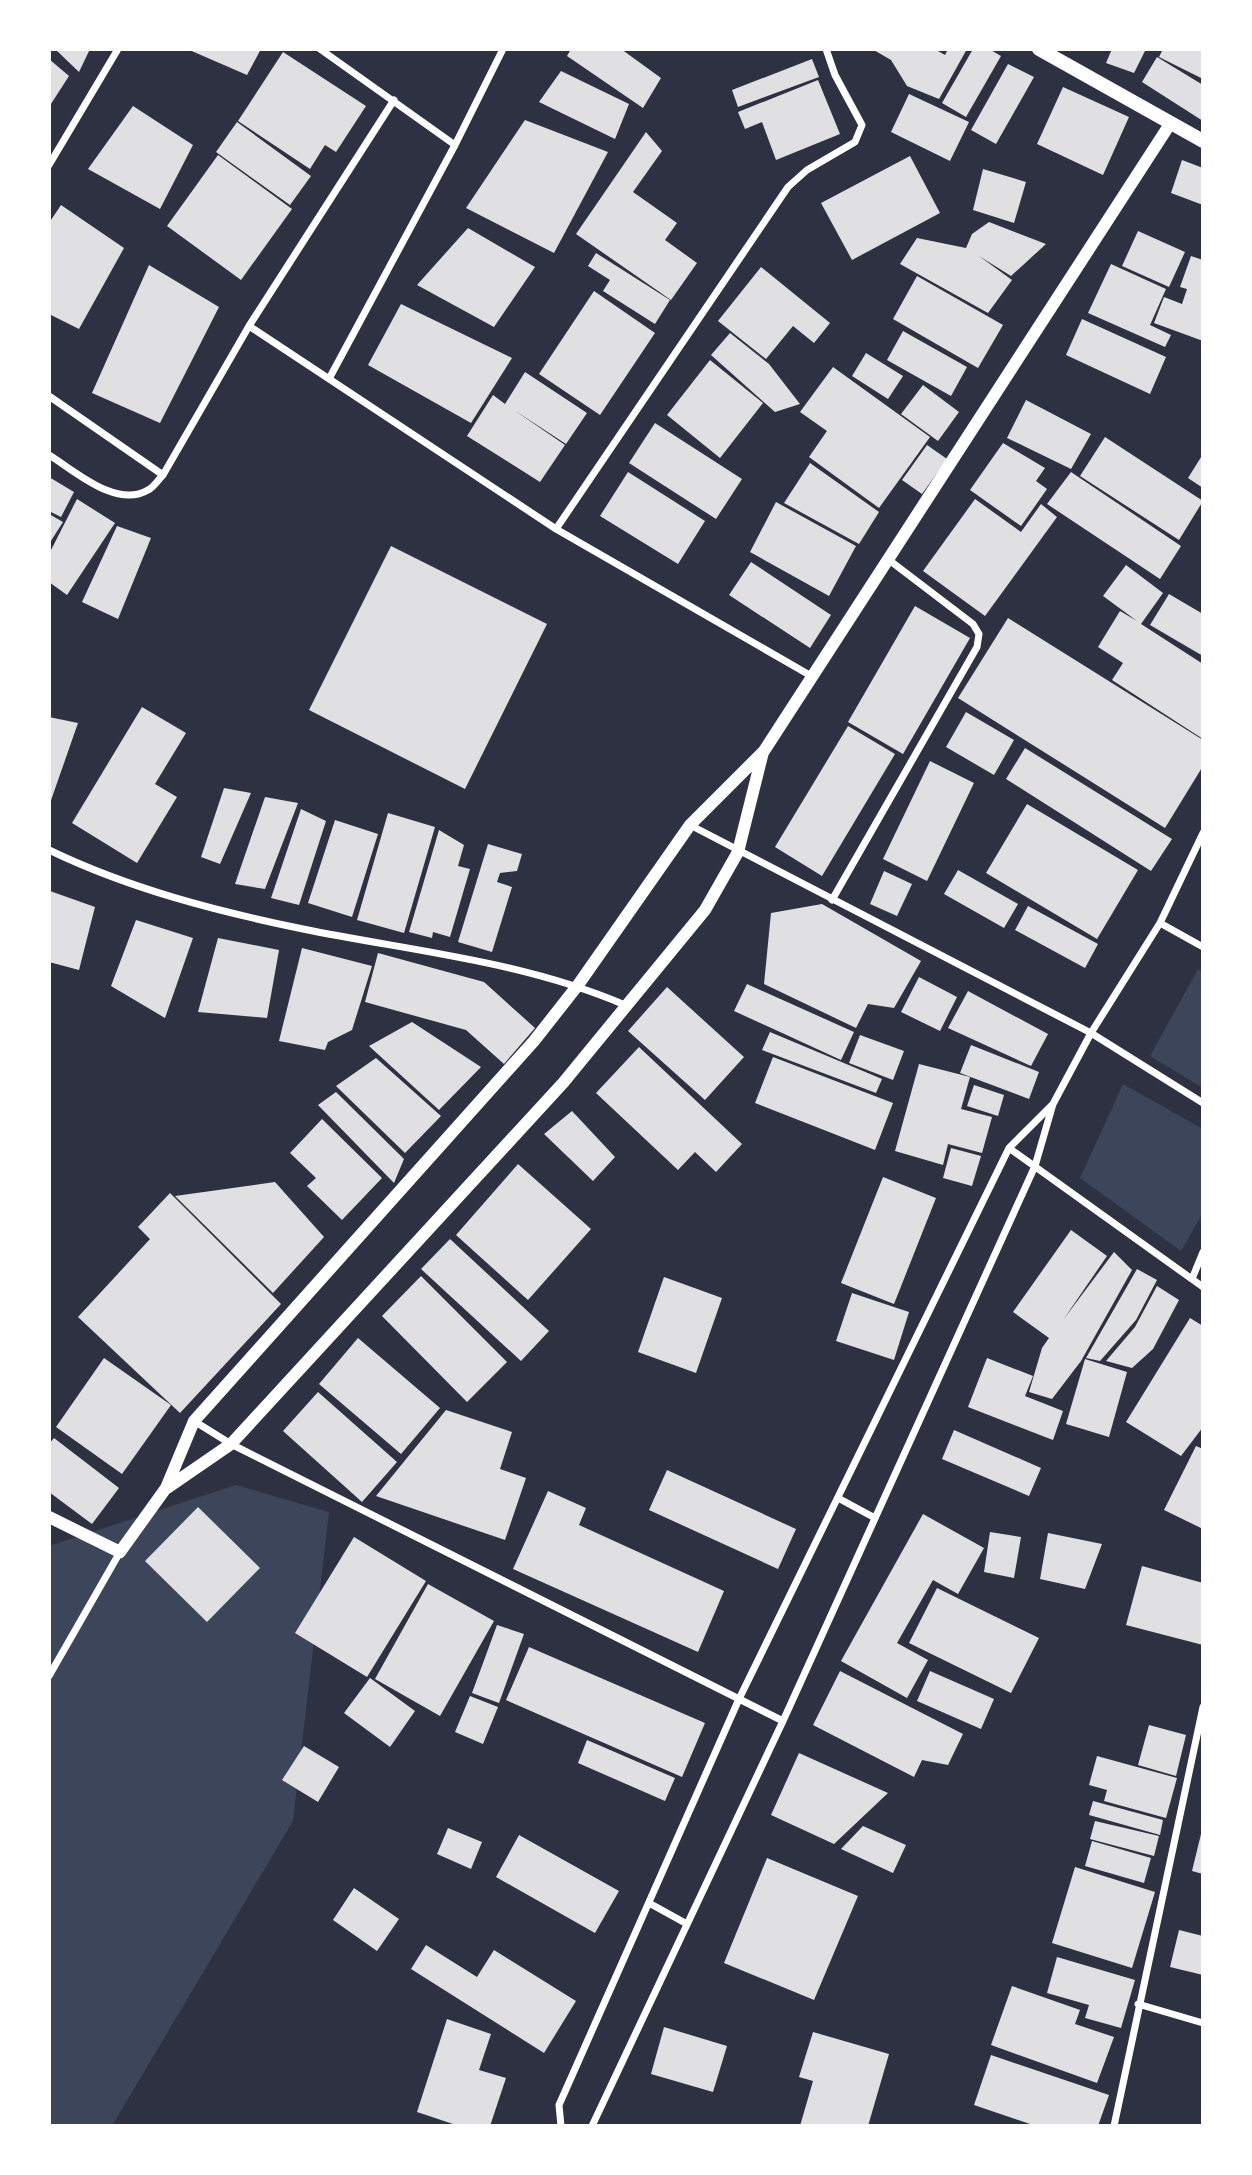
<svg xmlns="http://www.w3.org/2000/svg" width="1252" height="2175" viewBox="0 0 1252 2175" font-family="'Sofia Sans Condensed',sans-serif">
<rect width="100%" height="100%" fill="#2d3142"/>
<path fill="#3c4559" d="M1198,969L1203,972V1088L1150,1056Z
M1123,1084L1203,1129V1213L1181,1251L1080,1178Z
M236,1485L329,1512L293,1821L112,2126H49V1546Z"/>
<path fill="#e0e0e3" d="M55,49H90L79,72Z
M187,49H261L247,75Z
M571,49H621L661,78L643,108L567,56Z
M872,49H939L938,51L945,55L948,49H967L939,99L907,86L891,60Z
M973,49H989L1001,56L966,117L942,103Z
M1112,49H1146L1134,73L1106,63Z
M1163,49H1203V79L1159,57Z
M283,52L366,106L336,152L325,145L310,169L238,121Z
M1157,57L1203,85V121L1142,82Z
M49,59L69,76L49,107Z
M812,59L819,77L738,107L732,90Z
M1008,64L1034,77L996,144L971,130Z
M561,71L629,104L615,139L539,102Z
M818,80L840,134L776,160L762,122L745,129L738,112Z
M1063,87L1129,117L1103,175L1037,144Z
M909,94L969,122L950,161L891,132Z
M133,106L193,145L160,209L88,169Z
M525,120L608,152L554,253L466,208Z
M237,122L311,176L290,205L216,152Z
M646,132L662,151L633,192L677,223L665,240L697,263L671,300L576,234Z
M218,155L292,209L241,280L167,226Z
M910,156L940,213L852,260L821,203Z
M1182,160L1203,168V205L1171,193Z
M983,169L1026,182L1014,223L973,210Z
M61,205L124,248L79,329L49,314V223Z
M989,222L1046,244L1011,276L979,256L1012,280L988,313L900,264L917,238L966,248L972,234Z
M468,228L535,267L494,327L417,285Z
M1138,231L1185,252L1169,287L1122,266Z
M596,253L670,300L655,324L603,291L610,280L588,266Z
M1191,256L1203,260V341L1154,323L1164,297L1182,304L1187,289L1180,287Z
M1111,264L1166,289L1150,325L1171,335L1165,347L1088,313Z
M149,265L219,307L160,423L92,393Z
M761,267L830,323L814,343L793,326L766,359L718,321Z
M917,276L1003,325L978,368L893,319Z
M594,291L655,333L600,415L539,374Z
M401,304L512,358L471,423L368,365Z
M1082,319L1166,357L1150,394L1066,355Z
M903,331L967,367L951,396L887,360Z
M730,333L769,364L800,404L775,412L711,355Z
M866,353L903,376L888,399L852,376Z
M710,360L763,403L720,458L667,415Z
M833,367L930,437L879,508L809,457L827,431L800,412Z
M525,372L587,413L566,444L514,410L565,445L540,482L467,436L493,395L505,404Z
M923,385L959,412L938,441L901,414Z
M1026,400L1091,434L1071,469L1007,438Z
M655,423L742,479L716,519L629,463Z
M1105,437L1203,501L1179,540L1080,476Z
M1003,443L1045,468L1036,481L1047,489L1021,526L970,490Z
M927,445L947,459L922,494L902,480Z
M1203,454V488L1188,478Z
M810,463L879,512L859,544L784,503Z
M628,472L705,521L678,564L600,516Z
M1071,472L1181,546L1160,579L1047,504Z
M49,477L74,492L61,517L49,511Z
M77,499L115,523L67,595L49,582V554Z
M975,499L1021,532L1041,504L1057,517L985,616L923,571Z
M776,502L856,546L829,596L750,552Z
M49,514L63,522L49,544Z
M117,526L151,538L118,619L82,602Z
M391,546L547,624L465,789L309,710Z
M751,562L831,615L810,648L729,595Z
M1126,565L1163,593L1141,624L1203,664V739L1112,680L1123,663L1098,647L1120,611L1137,621L1103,596Z
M1169,594L1203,614V656L1150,625Z
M915,606L970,638L903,754L848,722Z
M1008,618L1203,740V766L1165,828L958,698Z
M142,707L186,733L155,784L177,797L137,863L72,823Z
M966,712L1014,740L994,775L946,747Z
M49,717L78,723L49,806Z
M848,726L895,754L822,876L775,847Z
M1025,748L1172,839L1151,871L1006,779Z
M930,761L974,783L927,881L883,859Z
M224,788L251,793L220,864L201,857Z
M265,797L298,803L265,889L235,884Z
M1027,804L1138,870L1097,939L986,873Z
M301,809L326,821L299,905L271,898Z
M388,813L435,827L404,933L357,920Z
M335,820L378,834L352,917L308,903Z
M439,830L464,845L458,866L470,869L450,937L433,932L432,938L409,932Z
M488,844L522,854L517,871L500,873L497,882L512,887L492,952L458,942Z
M958,870L1018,904L1004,928L944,894Z
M884,871L912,884L897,916L870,904Z
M50,891L95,907L79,970L49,962Z
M822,904L921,961L894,1008L868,1004L856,1028L764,984L771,913Z
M1028,906L1098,944L1085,968L1015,930Z
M136,920L193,938L165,1018L111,986Z
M218,938L279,950L267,1018L198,1012Z
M302,948L372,966L352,1030L328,1042L325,1050L279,1041Z
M378,953L484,982L535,1028L504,1064L466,1030L365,1002Z
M919,977L957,997L940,1031L901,1012Z
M747,984L854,1032L841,1060L734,1011Z
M667,987L744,1057L705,1100L628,1031Z
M968,991L1048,1034L1031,1066L948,1028Z
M412,1022L481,1067L439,1110L369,1046Z
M770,1032L882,1079L876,1093L762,1050Z
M860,1035L904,1051L893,1080L849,1063Z
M971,1045L1039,1072L1029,1099L960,1073Z
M639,1047L742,1144L716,1172L695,1152L678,1170L596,1093Z
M773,1057L893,1103L875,1150L755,1103Z
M376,1058L441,1116L405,1153L336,1086Z
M919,1064L970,1077L961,1109L992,1117L982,1153L948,1144L943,1165L895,1151Z
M974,1085L1004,1095L998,1116L967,1106Z
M336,1092L404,1159L394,1183L318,1105Z
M572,1111L615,1157L593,1181L544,1134Z
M322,1119L382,1178L342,1220L307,1186L316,1178L290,1153Z
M951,1148L981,1156L972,1186L943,1178Z
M518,1164L591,1229L528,1300L456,1235Z
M883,1177L936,1198L894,1304L841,1283Z
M275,1182L324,1237L273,1293L175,1196Z
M170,1193L281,1304L180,1413L78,1317L150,1239L138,1227Z
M1071,1230L1107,1256L1063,1320L1114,1252L1132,1270L1081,1361L1052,1399L1029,1392L1042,1348L1049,1338L1013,1312Z
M450,1239L549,1331L521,1361L421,1269Z
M1137,1269L1157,1280L1136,1320L1100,1361L1086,1358Z
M421,1276L507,1362L467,1402L382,1316Z
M664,1277L722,1298L696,1373L638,1352Z
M1157,1286L1179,1300L1153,1349L1132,1368L1106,1361L1135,1327Z
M852,1293L909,1312L894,1360L836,1341Z
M1190,1318L1203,1326V1427L1181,1456L1126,1422Z
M358,1338L440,1408L401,1454L319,1384Z
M104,1358L171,1405L122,1474L56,1427Z
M987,1358L1033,1376L1025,1396L1063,1411L1053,1440L968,1407Z
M1085,1359L1127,1372L1109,1437L1066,1424Z
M318,1392L397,1462L362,1502L283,1431Z
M446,1410L512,1432L500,1469L526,1478L505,1540L376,1496Z
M954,1430L1041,1468L1029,1496L942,1459Z
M54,1438L119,1488L92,1524L49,1492V1444Z
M1196,1446L1203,1449V1529L1164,1510Z
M667,1470L796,1529L778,1569L649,1510Z
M548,1491L586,1508L579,1525L724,1591L698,1652L513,1569Z
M198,1507L260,1568L207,1622L145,1561Z
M923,1514L984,1548L958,1594L933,1580L897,1643L928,1660L907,1698L841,1661Z
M990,1532L1021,1537L1014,1578L984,1572Z
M1048,1533L1102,1544L1085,1589L1040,1579Z
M354,1537L426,1581L367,1677L295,1633Z
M1142,1566L1203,1583V1645L1126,1625Z
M428,1584L494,1621L440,1716L375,1679Z
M937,1588L1039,1638L1011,1693L909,1643Z
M497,1625L524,1634L499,1703L472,1693Z
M529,1647L705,1723L682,1777L506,1700Z
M840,1671L963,1734L948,1765L922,1760L914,1777L813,1725Z
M930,1671L994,1699L981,1729L917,1701Z
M370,1678L415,1711L390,1747L344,1713Z
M470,1696L498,1707L483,1744L455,1732Z
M1149,1725L1186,1735L1176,1776L1138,1765Z
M587,1740L675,1778L665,1801L578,1763Z
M304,1746L339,1767L318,1802L282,1780Z
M799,1753L888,1793L834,1844L771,1815Z
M1097,1756L1177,1778L1166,1818L1104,1801L1107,1790L1089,1785Z
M1093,1801L1163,1820L1160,1835L1089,1815Z
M1095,1821L1159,1836L1154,1856L1090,1839Z
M863,1826L906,1845L893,1873L841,1849Z
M448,1828L482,1842L471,1869L437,1854Z
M1202,1830H1203V1874L1192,1871Z
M519,1835L619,1891L595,1933L496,1877Z
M1092,1841L1151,1858L1144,1883L1085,1866Z
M767,1858L858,1896L814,2000L724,1963Z
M1075,1867L1155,1892L1132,1968L1052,1943Z
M354,1888L399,1919L377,1951L333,1920Z
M1179,1930L1203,1936V1975L1170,1967Z
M426,1945L477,1977L494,1950L576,2001L544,2053L411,1969Z
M1057,1957L1135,1980L1121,2028L1085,2018L1089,2005L1047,1993Z
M1012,1986L1080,2010L1075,2024L1114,2037L1097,2083L991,2045Z
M447,2019L491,2034L479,2070L506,2078L490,2126H459L417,2112Z
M664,2027L727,2046L713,2092L651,2074Z
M813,2032L889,2054L868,2126H800L813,2081L799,2077Z
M991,2055L1109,2095L1098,2126H1036L974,2105Z"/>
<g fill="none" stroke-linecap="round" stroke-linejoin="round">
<path stroke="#fff" stroke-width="7" d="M320,49L455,145
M49,165L118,49
M249,326L556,529L813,677
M330,377L455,145L503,49
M49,396L163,475
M49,455C74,470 116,509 148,490C154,487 158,480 163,475L249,326L394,100
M556,529L788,187L807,170L855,142L862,125L835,75L826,49
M690,825L1091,1033L1203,1103
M49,850C130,889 216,911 303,929C411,951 523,961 625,1005
M832,900L977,647L979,634L973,624L889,560
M1160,923L1203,947
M1009,1148L1203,1287
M1192,1279L1203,1252
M194,1421L231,1444L783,1721
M838,1498L875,1518
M49,1676L120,1552
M649,1903L687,1924
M1138,2004L1203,2023
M561,2126L559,2105L739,1699L1009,1148L1052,1105
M592,2126L783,1721L1035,1166L1053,1104L1091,1033L1160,923L1203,833
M1114,2126L1203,1707"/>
<path stroke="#fff" stroke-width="12" d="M167,1488L231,1444L563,1083L705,910L738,852L763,752
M49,1517L120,1552L166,1488L194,1421L534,1041L578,985L690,825L764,751L1170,124"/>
<path stroke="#fff" stroke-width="14" d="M1039,49L1203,141"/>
</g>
<rect width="1252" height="2175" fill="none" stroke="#ffffff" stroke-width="102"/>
</svg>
